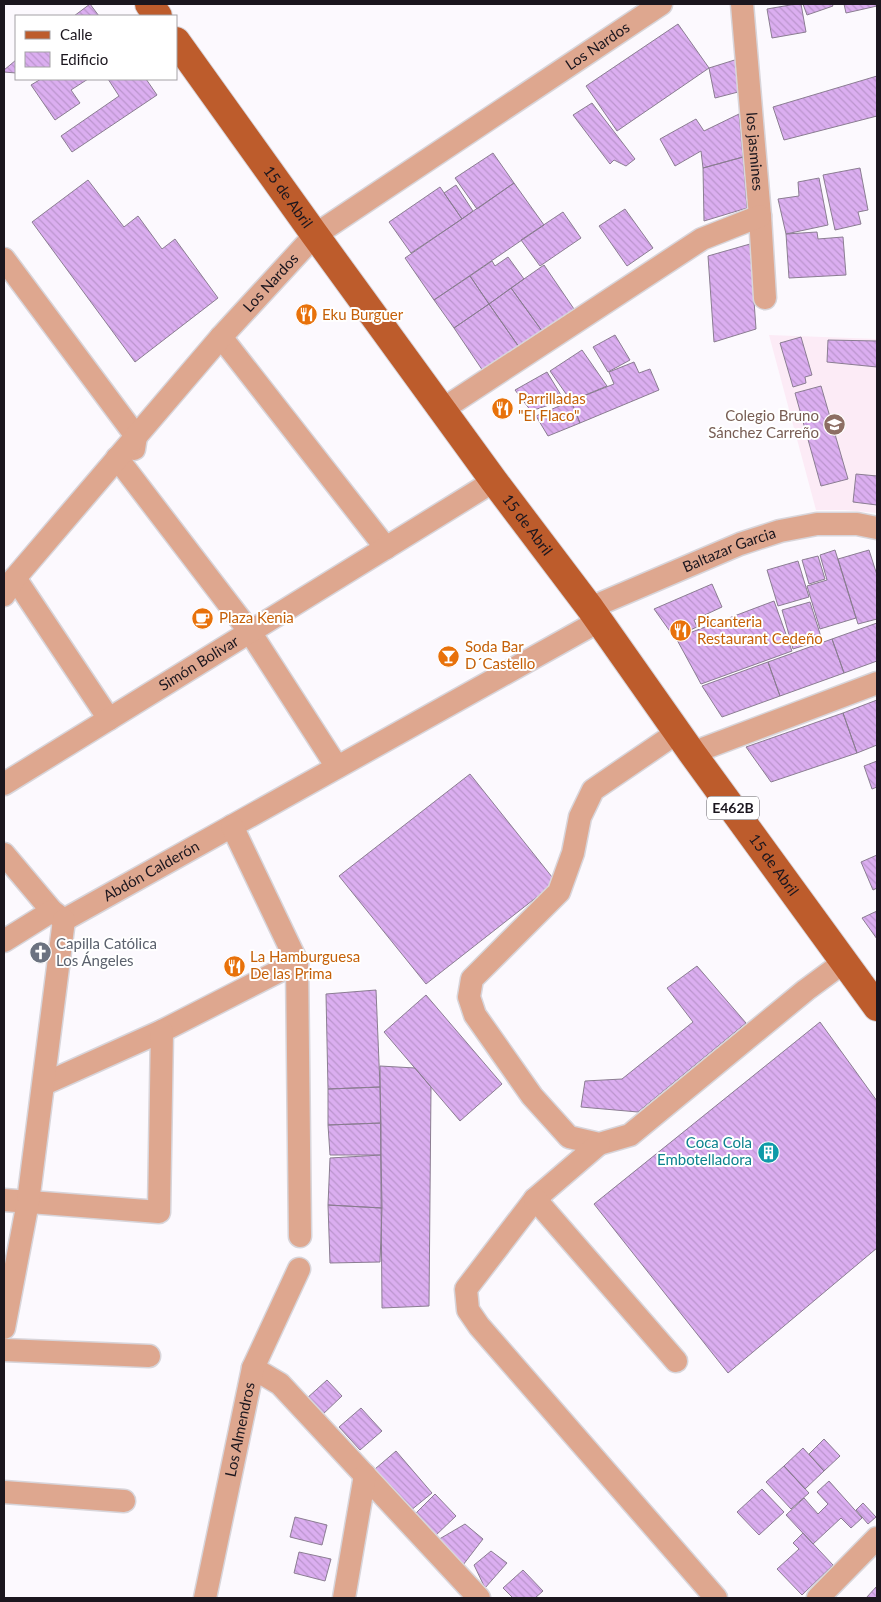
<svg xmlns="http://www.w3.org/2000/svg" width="881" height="1602" viewBox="0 0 881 1602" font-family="Lato,sans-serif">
<defs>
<pattern id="building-back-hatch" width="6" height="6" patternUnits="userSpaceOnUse" patternTransform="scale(1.25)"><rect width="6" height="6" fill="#dbaef0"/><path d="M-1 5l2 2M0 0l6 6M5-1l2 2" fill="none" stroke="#bb95cd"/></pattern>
</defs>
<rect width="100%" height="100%" fill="#fcf9fe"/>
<path fill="#fcebf6" d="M769,335L877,339V513L845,510H816Z"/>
<path fill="url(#building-back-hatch)" stroke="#8b7d92" d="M90,4L99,16H74Z
M796,4H801L806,32L772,38L767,9Z
M803,4H832L833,6L807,15Z
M844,4H876L877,6L846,13Z
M678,24L709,68L617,131L586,86Z
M741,58L742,91L715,98L709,68Z
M16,60V73L4,72V70Z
M877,76V116L784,140L773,107Z
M41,79H88L71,90L80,103L55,120L31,85Z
M108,79H146L157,95L72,152L61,136L119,96Z
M592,103L635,159L626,166L614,160L610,164L573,115Z
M739,114L743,157L703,168L701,151L675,166L660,139L696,119L704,131Z
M493,153L514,183L477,209L455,178Z
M743,157L747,208L704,221L703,168Z
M860,168L868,210L858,212L861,224L835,230L823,175Z
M819,178L828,225L786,234L778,199L799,196L798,182Z
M88,180L124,227L138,216L162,249L175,239L218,298L135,362L32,222Z
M514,183L544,225L434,300L405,258Z
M456,185L473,211L462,219L444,193Z
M440,187L462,219L411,253L389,222Z
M625,209L653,248L627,266L599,226Z
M563,212L581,238L540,266L521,240Z
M817,232L818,239L843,237L846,275L789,278L786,234Z
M750,244L756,329L714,342L708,256Z
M508,257L524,279L489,304L470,276L492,261L495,266Z
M544,265L574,309L542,331L511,288Z
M470,276L489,304L454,328L434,300Z
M511,288L542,331L519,347L489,304Z
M489,304L519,347L483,371L454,328Z
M615,335L630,360L608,372L593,347Z
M801,337L812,375L805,377L806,383L793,387L780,343Z
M828,340L877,341V367L827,362Z
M582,350L607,386L571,401L550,371Z
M634,362L639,373L650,369L659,390L580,423L571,401L614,384L609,372Z
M547,372L564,400L531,411L515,390Z
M821,386L848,479L821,486L795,393Z
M571,401L580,423L548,436L536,416Z
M856,474L877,476V505L853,502Z
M835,550L856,618L820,629L807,586L827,580L820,555Z
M869,550L877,575V619L858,624L838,559Z
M818,556L825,579L809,584L802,560Z
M798,561L809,597L778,606L767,570Z
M712,584L722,607L694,620L697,627L674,637L654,609Z
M774,601L792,651L701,684L676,638Z
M810,602L822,640L793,649L782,610Z
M877,623V661L844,673L832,639Z
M832,639L844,673L780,696L768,662Z
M768,662L780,696L722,717L702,686Z
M877,700V745L857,753L843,713Z
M843,713L857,753L771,782L746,747Z
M877,761V787L872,789L864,766Z
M470,774L556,882L426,984L339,876Z
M877,855V888L873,890L861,862Z
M877,911V939L862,918Z
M697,966L746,1023L638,1112L581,1107L585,1081L622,1079L693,1022L667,988Z
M376,990L380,1087L328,1089L326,994Z
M426,995L502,1084L460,1121L384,1032Z
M820,1022L877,1101V1248L728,1373L594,1204Z
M380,1066L415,1068L431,1087L429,1306L382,1308Z
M380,1087L381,1123L328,1125V1089Z
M381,1123V1155H330L328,1125Z
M381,1155L382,1208L328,1205L330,1158Z
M328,1205L382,1208L380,1262L330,1263Z
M327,1380L342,1396L321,1416L306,1399Z
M361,1408L382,1431L360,1450L339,1427Z
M824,1439L840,1456L824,1471L809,1454Z
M803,1448L824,1471L805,1489L784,1466Z
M396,1451L432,1493L410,1511L375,1469Z
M784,1466L809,1493L791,1509L766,1482Z
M829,1481L862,1518L851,1528L841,1518L813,1544L786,1515L804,1498L818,1514L828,1504L817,1492Z
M762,1489L784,1512L759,1535L737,1512Z
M435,1494L456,1516L434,1537L413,1516Z
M863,1503L876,1517L868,1524L856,1510Z
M295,1517L327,1525L322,1545L290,1537Z
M465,1524L483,1539L463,1565L436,1541Z
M803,1533L833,1565L802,1595L777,1569L799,1549L793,1543Z
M491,1551L507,1563L485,1588L474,1565Z
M299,1552L331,1559L325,1581L294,1573Z
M523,1570L543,1591L535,1598H513L503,1588Z
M877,1586V1598H866Z"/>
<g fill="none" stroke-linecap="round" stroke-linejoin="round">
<defs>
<g id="minor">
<path id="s1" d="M742,4L760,216L765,298"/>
<path d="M4,259L136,436L134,449"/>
<path d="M221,337L386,548"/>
<path d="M443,409L702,239L760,216"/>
<path d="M117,458L250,632L337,767"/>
<path d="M15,578L109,719"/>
<path id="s2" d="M4,595L15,578L221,337L315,235L661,4"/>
<path id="s3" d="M590,608L740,544L780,531L817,524H857L877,528"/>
<path d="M678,732L593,790L580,817L573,853L559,892L472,979L469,997L475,1015L532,1096L569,1137L599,1144L630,1135L806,990L844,962"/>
<path d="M692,753L877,683"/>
<path id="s4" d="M4,784L494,481"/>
<path d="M4,854L52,911L64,920"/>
<path id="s5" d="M64,920L599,621"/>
<path d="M4,941L52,911"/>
<path d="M297,962L300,1236"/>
<path d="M44,1084L162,1031L297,962L232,826"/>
<path d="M599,1144L535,1199L466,1289L468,1310L479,1326L716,1598"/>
<path d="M535,1199L676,1361"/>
<path d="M4,1200L159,1212L162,1031"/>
<path d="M4,1328L28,1202L64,920"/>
<path d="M4,1350L149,1356"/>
<path d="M253,1368L280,1384L479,1598"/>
<path d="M4,1492L124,1501"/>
<path id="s6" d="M205,1598L253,1368L299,1269"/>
<path d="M344,1598L365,1475"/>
<path d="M818,1598L877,1538"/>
</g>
<g id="major">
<path d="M149,4L158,16"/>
<path id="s7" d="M176,41L315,235L494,481L590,608L692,753L877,1007"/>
</g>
</defs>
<use href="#minor" stroke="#d8d5da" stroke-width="25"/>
<use href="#major" stroke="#d8d5da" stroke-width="30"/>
<use href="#minor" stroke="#dea78f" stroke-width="22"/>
<use href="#major" stroke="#bd5c2c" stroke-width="28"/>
</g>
<defs>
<symbol id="restaurant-disc" viewBox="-11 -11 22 22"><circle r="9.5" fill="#e8710a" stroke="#fff"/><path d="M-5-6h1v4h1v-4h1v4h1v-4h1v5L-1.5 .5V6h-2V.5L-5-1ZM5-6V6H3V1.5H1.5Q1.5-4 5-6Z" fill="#fff"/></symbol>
<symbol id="university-disc" viewBox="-11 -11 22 22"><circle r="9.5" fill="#8d6e63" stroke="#fff"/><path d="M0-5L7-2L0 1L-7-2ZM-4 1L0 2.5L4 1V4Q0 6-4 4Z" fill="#fff"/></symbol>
<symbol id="cafe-disc" viewBox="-11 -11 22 22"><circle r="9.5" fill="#e8710a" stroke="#fff"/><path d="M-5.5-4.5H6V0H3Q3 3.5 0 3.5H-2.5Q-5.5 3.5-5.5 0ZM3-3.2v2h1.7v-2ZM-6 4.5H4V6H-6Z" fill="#fff"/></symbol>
<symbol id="bar-disc" viewBox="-11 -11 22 22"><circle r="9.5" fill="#e8710a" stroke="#fff"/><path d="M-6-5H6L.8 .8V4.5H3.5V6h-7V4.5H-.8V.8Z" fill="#fff"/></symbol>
<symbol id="church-disc" viewBox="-11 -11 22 22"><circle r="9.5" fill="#6b7280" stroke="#fff"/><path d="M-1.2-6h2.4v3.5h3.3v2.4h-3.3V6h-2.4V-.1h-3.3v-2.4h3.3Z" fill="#fff"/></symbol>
<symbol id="building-disc" viewBox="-11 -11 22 22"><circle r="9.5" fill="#0f9aa8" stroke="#fff"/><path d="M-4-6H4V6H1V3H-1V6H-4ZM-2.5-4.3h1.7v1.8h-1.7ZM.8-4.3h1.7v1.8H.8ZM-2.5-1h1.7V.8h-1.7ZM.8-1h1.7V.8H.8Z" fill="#fff"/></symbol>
</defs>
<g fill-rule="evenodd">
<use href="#restaurant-disc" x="294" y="302" width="25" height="25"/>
<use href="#restaurant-disc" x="490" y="396" width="25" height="25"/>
<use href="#university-disc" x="822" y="412" width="25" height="25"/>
<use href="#cafe-disc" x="190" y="606" width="25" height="25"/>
<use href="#restaurant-disc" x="668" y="618" width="25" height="25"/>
<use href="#bar-disc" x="436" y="644" width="25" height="25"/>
<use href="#church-disc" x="28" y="940" width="25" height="25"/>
<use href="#restaurant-disc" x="222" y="954" width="25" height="25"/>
<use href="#building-disc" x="756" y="1140" width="25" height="25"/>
</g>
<g text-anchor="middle" stroke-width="4" stroke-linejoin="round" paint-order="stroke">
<rect fill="#fff" stroke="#5f5c62" stroke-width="1" x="707" y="796.5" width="52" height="23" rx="4"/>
<g font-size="14" font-weight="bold" fill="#1b161e">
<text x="733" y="813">E462B</text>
</g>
<g font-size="15" fill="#1b161e" stroke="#fff">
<text dy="5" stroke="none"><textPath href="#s2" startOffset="816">Los Nardos</textPath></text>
<text dy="5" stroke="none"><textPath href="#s1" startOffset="148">los jasmines</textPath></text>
<text dy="5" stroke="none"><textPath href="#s7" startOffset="192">15 de Abril</textPath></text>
<text dy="5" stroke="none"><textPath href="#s2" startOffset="411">Los Nardos</textPath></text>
<text dy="5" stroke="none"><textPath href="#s7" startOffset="598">15 de Abril</textPath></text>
<text dy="5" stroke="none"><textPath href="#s3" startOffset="151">Baltazar Garcia</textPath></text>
<text dy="5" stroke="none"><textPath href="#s4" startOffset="229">Simón Bolivar</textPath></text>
<text dy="5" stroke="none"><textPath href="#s7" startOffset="1018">15 de Abril</textPath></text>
<text dy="5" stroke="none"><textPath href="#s5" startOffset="100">Abdón Calderón</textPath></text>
<text dy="5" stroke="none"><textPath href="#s6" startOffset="172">Los Almendros</textPath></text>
</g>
<g font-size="15" fill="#c56008" stroke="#fff" text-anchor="start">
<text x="322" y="320">Eku Burguer</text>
<text x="518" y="404">Parrilladas<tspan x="518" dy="17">"El Flaco"</tspan></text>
<text x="219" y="623">Plaza Kenia</text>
<text x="697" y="627">Picanteria<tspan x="697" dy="17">Restaurant Cedeño</tspan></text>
<text x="465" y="652">Soda Bar<tspan x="465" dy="17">D´Castello</tspan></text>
<text x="250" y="962">La Hamburguesa<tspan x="250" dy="17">De las Prima</tspan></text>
</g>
<g font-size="15" fill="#785e54" stroke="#fff" text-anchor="end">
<text x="819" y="421">Colegio Bruno<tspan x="819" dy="17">Sánchez Carreño</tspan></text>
</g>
<g font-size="15" fill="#5b616d" stroke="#fff" text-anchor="start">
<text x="56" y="949">Capilla Católica<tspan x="56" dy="17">Los Ángeles</tspan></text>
</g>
<g font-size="15" fill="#0d838f" stroke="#fff" text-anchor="end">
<text x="752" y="1148">Coca Cola<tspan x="752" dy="17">Embotelladora</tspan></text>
</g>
</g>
<rect width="881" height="1602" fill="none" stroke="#1b161e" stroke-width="10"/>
<rect x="15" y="15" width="162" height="65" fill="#ffffff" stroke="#a4a2a5"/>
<rect x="25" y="31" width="25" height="8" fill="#bd5c2c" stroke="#a4a2a5"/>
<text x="60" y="40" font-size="15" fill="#1b161e">Calle</text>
<rect x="25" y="52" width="25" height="15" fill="url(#building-back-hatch)" stroke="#a4a2a5"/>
<text x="60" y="65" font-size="15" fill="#1b161e">Edificio</text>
</svg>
